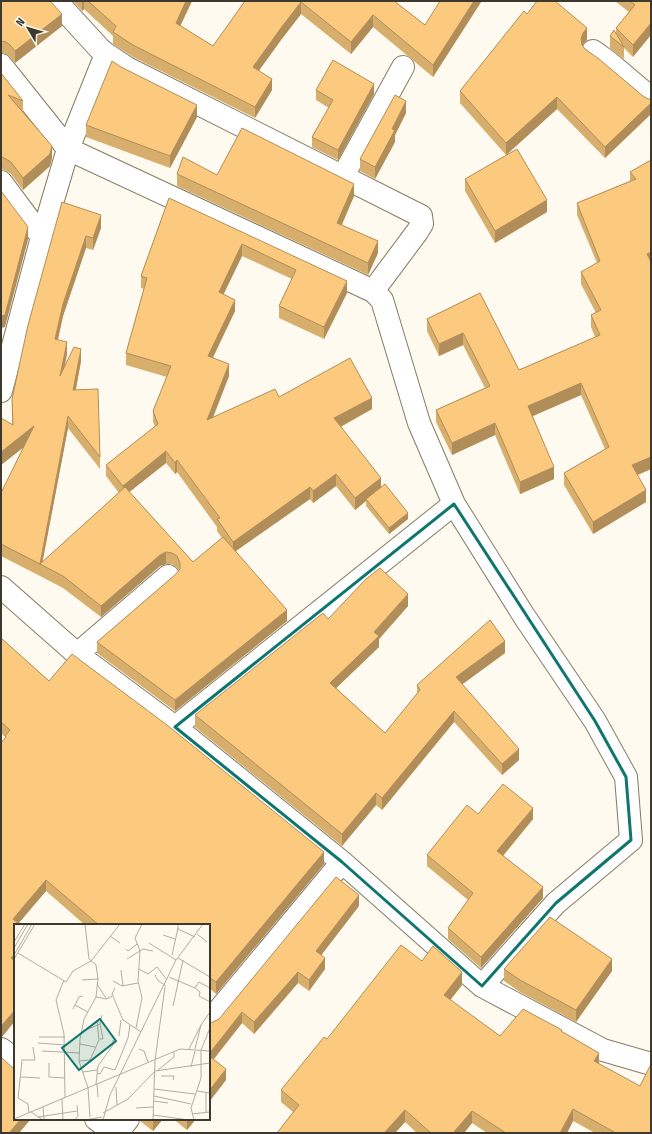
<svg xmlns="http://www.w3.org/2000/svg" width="652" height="1134" viewBox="0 0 652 1134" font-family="'Fira Sans Condensed',sans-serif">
<rect width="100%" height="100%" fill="#fefaef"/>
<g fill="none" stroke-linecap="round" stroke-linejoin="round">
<defs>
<path id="minor" d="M56,1L99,48L106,54L127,68L421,216L422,224L417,232L373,291
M593,51L607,61L651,98
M1,65L68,149L373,291L382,300L419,423L454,504L524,616L595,721L626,777L631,840L556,903L482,986
M343,176L403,67
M1,182L42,237
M1,391L42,237L68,149L106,54
M1,587L77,654L175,727L342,862L482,986L603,1050L651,1064
M77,654L168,576
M175,727L454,504
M209,1022L342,862
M1,1049L15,1059
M96,1119L115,1133
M117,1133L128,1119"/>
</defs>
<use href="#minor" stroke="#857c62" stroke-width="24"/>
<use href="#minor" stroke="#fff" stroke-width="22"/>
</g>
<path fill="#d8ae6d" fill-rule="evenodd" d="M1,1L62,26L15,63L10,57L6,54L1,53Z
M73,1H192L180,26L213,46L245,1H394L425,25L481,1V2L433,77L373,27L351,54L301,14L281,40L259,70L272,90L255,118L133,57L113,44V36L84,9L82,11Z
M615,1H651L633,57L624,48V59L610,48V36L616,33V28L629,12Z
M527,14L587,40L582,45L585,49L643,96L648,99H651V114L605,158L557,109L506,155L460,103V91Z
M1,73L23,101V113L52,158L50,166L23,190L11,174L6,171L2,169L1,168Z
M316,90L374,94L338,160L312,147V137L329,108L316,100Z
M406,113L395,135V142L375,179L360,171V159Z
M197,117L170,168L86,137V125Z
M651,160V469L638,475L646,502L593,534L564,485V473L605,449L581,395L533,416L554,479L520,494L495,435L452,455L436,422V410L485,388L463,345L439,356L427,331V319L480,293L519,370L595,337L591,327V315L596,313L581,284V272L597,263L577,215V203L630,181V172Z
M177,174L217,175L354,196L342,225L378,253L368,275L177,186Z
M465,179L547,212L495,243L465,191Z
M169,198L347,293L324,339L279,318V306L292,279L242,256L223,294L235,311L213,358L229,376L213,418L279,397L372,409L341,427L381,488L408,519L389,534L366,506V501L355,510L336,486L313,503L310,499L236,551L287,621L175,711L97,653V642L176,574L179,571L177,568L172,564H166L160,566L101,617L63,588L40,576V575V576L1,556V493L24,447L1,465L12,424V399L62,202L101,228L93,250L86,248L63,316L58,340L67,354L65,365L81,361L76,390L100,457V469L68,428L42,562L119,493L106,476V465L155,427L153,422V411L167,377L126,365V353L144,289L141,288V276ZM166,463L175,474L177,472L217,527V531L222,538L193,562L129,492Z
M408,606L379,639V647L336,688L385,733L417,694V685L505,653L462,684L519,760L502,775L454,722L382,810L376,805L342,846L195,727V715L328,619Z
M1,638L49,681L324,864L216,994L209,988V925H85L46,891L18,924L2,1037H1V743L5,738V737L1,733Z
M478,814L533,819L503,856L543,898L481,968L448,939V928L468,900L427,866V855Z
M359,906L321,955L325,969L309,991L298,983L254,1034L242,1023L214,1059L226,1080L209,1102V1023L213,1022L219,1019Z
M422,961L462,985L450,1000L500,1036L562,1032L599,1063L651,1133H595L573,1121L567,1133H487L472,1123L464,1133H417L405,1122L395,1133H277L293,1112L281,1102V1090L327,1039Z
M504,969L612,971L576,1022L520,992L504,981Z
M140,1119H163L153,1131L140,1121Z
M173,1119H196L187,1130Z"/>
<path fill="#b08d59" d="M82,1H84V9L82,11Z
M186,1H192L176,35V23Z
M474,1H481V2L433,77V65Z
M301,2V14L281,40L253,79V67L281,28Z
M62,14V26L15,63V51Z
M373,15V27L351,54V42Z
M651,23V35L633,57V45Z
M587,28V40L583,44L581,50V39L583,33Z
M272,79V90L255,118V107Z
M374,84V94L338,160V150Z
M557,97V109L506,155V143Z
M406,101V113L395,135V142L375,179V167L392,129Z
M651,103V114L605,158V147Z
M197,105V117L170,168V156Z
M52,146V158L50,166L23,190V178Z
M354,184V196L337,235V223Z
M547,200V212L495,243V231Z
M101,215V228L93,250V238Z
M28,227V240L5,327L1,328V316Z
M86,236V248L63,316L55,352V339L63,304Z
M378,241V253L368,275V263Z
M242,244V256L219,304V292Z
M651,252V264L647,254Z
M347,281V293L324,339V327Z
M235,300V311L208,367V356Z
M463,333V345L439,356V344Z
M67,342V354L60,388V376Z
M81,349V361L73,403V390Z
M229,364V376L207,432V420Z
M581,383V395L528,418V406Z
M372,398V409L334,430V418Z
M68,416V428L42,565L40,564V576V564Z
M495,423V435L452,455V443Z
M34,426V439L1,465V452Z
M166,451V463L123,497V486Z
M651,457V469L632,477V465Z
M177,460V472L175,474V463Z
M554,467V479L520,494V482Z
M336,474V486L313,503V491Z
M381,478V490L366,499V501L355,510V498Z
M310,487V499L233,553V542Z
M646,490V502L593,534V522Z
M408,513V519L389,534V528Z
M166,552V564L160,566L101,617V606L160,555Z
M408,594V606L379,639V647L330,694V683L374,632Z
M287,610V621L175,711V700Z
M505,641V653L456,689V677Z
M454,711V722L382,810V798Z
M519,749V760L502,775V764Z
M376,793V805L342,846V834Z
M533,808V819L497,863V851Z
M324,852V864L216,994V982Z
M46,880V891L17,925L13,919Z
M543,887V898L481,968V957Z
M359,895V906L316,962V951Z
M15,954V965L11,958Z
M325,958V969L309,991V980Z
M612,959V971L576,1022V1010Z
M298,972V983L254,1034V1022Z
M462,972V985L444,1008V995Z
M15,1010V1021L2,1037V1025Z
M242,1012V1023L209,1065V1054Z
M599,1053V1065L594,1061Z
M226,1069V1080L209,1102V1091Z
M573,1109V1121L567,1133H560Z
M405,1110V1122L395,1133H384Z
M472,1111V1123L464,1133H453Z
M21,1119H31L19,1133H9Z
M154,1119H163L153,1131V1120Z
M187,1119H196L187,1130Z"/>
<path fill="#fbca7f" stroke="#b08d59" d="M1,1H50L62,14L15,51L10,45L6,42L1,41Z
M88,1H186L176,23L213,46L245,1H394L425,25L440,1H474L433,65L373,15L351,42L301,2L281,28L253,67L272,79L255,107L133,45L113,32L116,26Z
M537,1H555L587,28L583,33L581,39L582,45L585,49L599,59L643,96L648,99H651V103L605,147L557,97L506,143L460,91L524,11L527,14Z
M630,1H651V23L633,45L616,28L635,5Z
M614,30L624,47L610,36Z
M333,60L374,84L338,150L312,137L333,100L316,90Z
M112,61L121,67L197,105L170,156L86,125Z
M1,73L23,101L8,95L52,146L50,154L23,178L11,162L6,159L2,157L1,156Z
M395,95L406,101L392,129L395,130L375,167L360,159Z
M242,128L354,184L337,223L378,241L368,263L177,174L183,157L217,175Z
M517,149L547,200L495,231L465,179Z
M651,160V252L647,254L651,262V457L632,465L646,490L593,522L564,473L609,447L581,383L528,406L554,467L520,482L495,423L452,443L436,410L490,386L463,333L439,344L427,319L480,293L519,370L600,335L591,315L601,310L581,272L600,261L577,203L636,179L630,172Z
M1,191L28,227L5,315L1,316Z
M169,198L347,281L324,327L279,306L296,270L242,244L219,292L235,300L208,356L229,364L207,420L275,389L279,397L350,358L372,398L334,418L381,478L355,498L336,474L313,491L310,487L233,542L217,519L220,518L177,460L175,463L166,451L123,486L106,465L158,424L153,411L171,366L126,353L147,278L141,276Z
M62,202L101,215L93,238L86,236L63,304L55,339L67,342L60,376L74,347L81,349L73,390L98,389L100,457L68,416L40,564L1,544V493L34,426L1,452V418L13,425L12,399L28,325Z
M385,484L408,513L389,528L366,499Z
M125,487L193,562L223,537L287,610L175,700L97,642L176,574L180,569V563L177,556L172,553L166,552L160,555L101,606L63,576L40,564Z
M380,568L408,594L374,632L379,636L330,683L385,733L420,690L417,685L490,620L505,641L456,677L519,749L502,764L454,711L382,798L376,793L342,834L195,715L323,613L328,619L366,579Z
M1,638L49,681L72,654L167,725L324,852L216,982L209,977V925H99L46,880L13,919L20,925H15V954L11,958L15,961V1010L2,1025H1V743L6,737L5,736L10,730L1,722Z
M503,784L533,808L497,851L543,887L481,957L448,928L473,893L427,855L467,805L478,814Z
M336,877L359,895L316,951L325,958L309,980L298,972L254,1022L242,1012L209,1054V1023L213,1022L219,1019Z
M550,917L612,959L576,1010L520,980L504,969Z
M401,945L422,961L433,946L462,972L444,995L500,1036L523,1009L562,1030L561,1031L599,1053L594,1061L640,1086L650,1066L651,1067V1133H616L573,1109L560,1133H506L472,1111L453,1133H431L405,1110L384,1133H277L299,1105L281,1090L324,1037L327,1039Z
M209,1056L226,1069L209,1091Z
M1,1057L15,1070V1119H21L9,1133H1Z"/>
<path fill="none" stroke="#0f766e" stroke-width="3" stroke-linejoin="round" d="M454,504L595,721L626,777L631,840L556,903L482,986L342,862L175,727Z"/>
<g transform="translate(14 924)">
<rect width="196" height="196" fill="#fefaef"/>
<path fill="none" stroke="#b1ada2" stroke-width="1" d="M71,0L75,35L82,41L84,55L82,73L70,95L66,115L65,137L74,164L76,193M164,0V5L181,13M183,10L193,18M149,11L161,15M96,12L106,19M0,18L11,0M135,19L162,36M0,24L14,0M112,25L114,27L123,20M4,29L52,58L59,47L77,37L106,0M0,31L18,0M158,31L164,4M164,34L196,53M0,35L21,0M113,35L129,25L139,27M125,45L134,50L143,43L153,56M107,46L109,62M142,51L141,52L145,57L152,62M155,53L181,64L186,68L185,72L196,78M50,56L42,76L50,110L51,173M68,56L84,55M99,57L108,62L124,59M83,60L92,74M101,64L98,70L109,96L127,108M181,64L185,58L196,64M82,73L92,75L98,72M61,81L74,88M159,82L169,36M59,85L65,73L69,72M122,104L128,74L124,57L126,27L121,14L128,0M67,108L86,100M105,112L107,96M25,113H51M86,115H89L86,100L88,91M24,119L51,121M66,120L81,123M125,125L130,127L134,138M175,125L187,101L196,88M181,125L187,101M187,126L196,104M28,127L66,129M7,136H21L19,123M8,137L4,174L14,180L15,189M65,137L76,136L85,116L83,96M35,139V153L51,154M177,143L181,127M144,146L160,133V128M69,148L83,146M83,149L86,150L90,143L101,146L114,114L116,101M147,152H160L159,156M7,153L26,154M82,160L84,142L99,121V116M83,160L84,173M102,163L103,181M140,165L181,170M183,167L196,169M140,172L177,180M48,175L49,196M140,177L154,179M29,183L30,196M122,184L139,183M17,188L29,196M192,188V169M89,189L114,175L141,147L196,139M178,190L196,188M139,191L175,196M24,193L63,187M0,195L166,125L196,127M61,196L64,192L63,181M71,196L88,193M89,196L96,171L162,36L189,0M139,196L141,136L151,63M180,196L177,184L187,154V127"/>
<path fill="#0f766e" fill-opacity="0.15" stroke="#0f766e" stroke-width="2" d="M86,95L102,117L65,146L48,124Z"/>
<rect width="196" height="196" fill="none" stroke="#3d392e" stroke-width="2"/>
</g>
<rect width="652" height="1134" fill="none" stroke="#3d392e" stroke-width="4"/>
<g transform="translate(28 28) rotate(308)" stroke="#fefaef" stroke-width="3" paint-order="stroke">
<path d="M0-3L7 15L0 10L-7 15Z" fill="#3d392e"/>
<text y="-6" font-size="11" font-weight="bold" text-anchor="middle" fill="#3d392e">N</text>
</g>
</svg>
